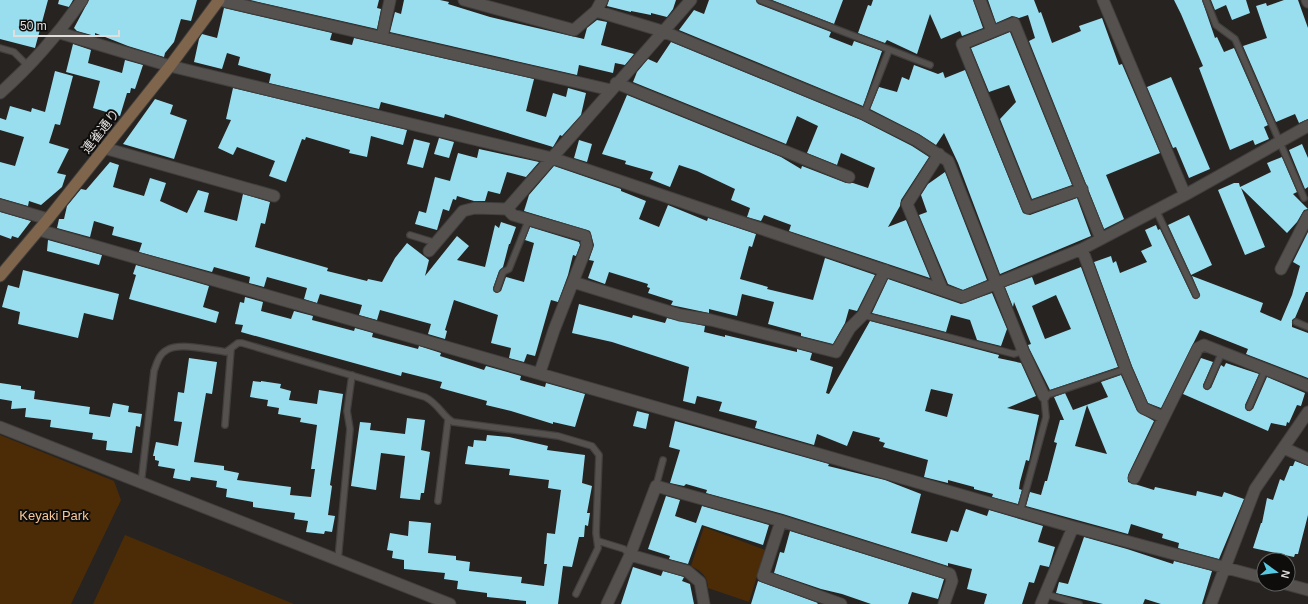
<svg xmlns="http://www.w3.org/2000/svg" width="1308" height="604" viewBox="0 0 1308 604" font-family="Arial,'Noto Sans JP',sans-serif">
<rect width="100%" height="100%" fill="#262321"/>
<path fill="#4c2c07" d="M0,435L114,481L121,500L71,604H0Z
M704,527L765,550L749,602L708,588C708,576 701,571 691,566Z
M125,535L294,604H93Z"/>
<path fill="#99deef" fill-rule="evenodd" d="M0,0H48L35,48L0,39Z
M59,0H73L69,7L58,4Z
M89,0H197L191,21L181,19L174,42L165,53L164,57L128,46L95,33V36L77,31L74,28Z
M250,0H379L377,8L381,9L377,29Z
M404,0H440L449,2L448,4L490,17L584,39L587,28L597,20L607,22L601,45L634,54L625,65L615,63L613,73L579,65L577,75L390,32L395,12L401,14Z
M609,0H676L673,9L667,17L651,13V15L631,11V12L607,6Z
M709,0H756L758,4L831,32L829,37L852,46L854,41L882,51L863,106L679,30L694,10L704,14Z
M772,0H843L834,24Z
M873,0H973L983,28L962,36L960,31L941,39L930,14L917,54L887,40L885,43L858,33L868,5L871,6Z
M988,0H1034L1039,13L1041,12L1052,43L1081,31L1079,26L1102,18L1119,65L1122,64L1160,153L1106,175L1124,219L1104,229L1029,41L1035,38L1028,15L1019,18L1012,16L996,23Z
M1174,0H1202L1215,38L1217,37L1224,52L1234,48L1268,125L1264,127L1269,139L1255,145L1253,140L1230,150L1199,68L1203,66L1181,14Z
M1211,0H1246L1250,13L1232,20L1226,5L1215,10Z
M1284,0H1298L1308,28V119L1299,123L1295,114L1276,122L1243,46L1267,38L1256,6L1266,3L1267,6Z
M224,8L332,33L330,40L352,45L354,38L534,79L526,111L546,117L553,93L566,97L568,88L586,93L581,115L562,136L560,135L553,147L445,114L444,118L381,102L379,109L269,83L271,74L238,65L240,57L227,53L222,69L194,62L199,39L202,34L217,38Z
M1010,32L1072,185L1032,199L1000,119L1016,102L1009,85L989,92L971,48Z
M671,42L861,120L912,146L929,157L901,200L900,206L888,227L906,220L930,278L789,231L791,225L764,215L761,221L747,217L750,208L731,200L735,189L697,171L679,165L670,187L650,179L653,172L625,164L626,161L602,154L627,95L781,157L801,169L802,166L846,183H853L868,188L875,168L841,153L837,165L807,153L818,126L797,116L786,144L633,82L637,72L648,59L657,63Z
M73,44L91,50L88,63L122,73L125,60L143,65L135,89L131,88L130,93H127L120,116L93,108L100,81L66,72Z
M914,65L938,74L943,72L945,78L965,70L1023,213L1030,215L1077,198L1091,236L1000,274L958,163L944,133L936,145L919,134L870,109L879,87L897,92L902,77L909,80Z
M55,71L73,76L60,125L55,124L49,143L69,149L57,173L66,175L62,187L41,205L29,201L28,206L0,198V162L15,166L24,137L0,130V118L6,120L10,106L31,112L32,108L45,112Z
M1171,77L1210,169L1189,178L1176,147L1173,148L1147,87Z
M233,88L407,130L403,145L371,136L367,157L349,153L350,150L306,137L305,140L302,139L286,182L269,176L275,161L237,147L233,155L218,148L231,120L226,119Z
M155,99L173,105L170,114L187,120L174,159L123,144Z
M439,138L454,142L449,158L434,154Z
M414,139L430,143L423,168L407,164Z
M579,140L592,144L587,162L574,158Z
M1302,144L1308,158V187L1305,189L1289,150Z
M479,149L539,162L526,177L507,172L500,194L488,191L485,201H474L457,196L456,200L453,199L449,211L443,209L437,230L415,224L419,211L426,213L435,177L450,181L458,153L477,158Z
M1282,157L1297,192L1293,194L1308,209L1304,210L1297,222L1287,233L1241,188L1265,247L1245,255L1218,190L1234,183H1239L1240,187L1271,172L1267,163Z
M110,162L119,165L113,187L144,196L150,178L166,183L160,201L187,213L198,190L209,193L204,212L237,221L243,194L270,202L265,224L261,223L255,247L328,268L327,271L367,281L368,279L382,282L395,258L407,243L429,260L425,276L457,236L469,246L457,260L485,267L495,225L499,228L501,222L516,227L510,244H509L503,267L499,271L493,288L496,293L501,291L506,277L524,282L534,243L525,240L530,227L579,242L580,245L576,256L573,255L568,275L558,302L551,300L535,356L527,354L524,362L509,358L511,348L491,343L498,315L454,300L445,330L447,331L445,339L428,334L431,324L380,310L377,320L359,315L362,305L320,294L317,303L304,299L307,288L267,277L264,287L249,283L250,277L214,267L212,272L139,252L142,243L112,235L114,227L94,221L90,237L57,228L59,219H64L67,206L81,189L86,190Z
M554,166L621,189V191L646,201L639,219L659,227L668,205L707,221L708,218L756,234L752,247L749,246L740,279L768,287L767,289L813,300L825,258L875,275L857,311L849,309L845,323L833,344L801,336V333L768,324L774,302L742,294L737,316L709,309V313L671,305L673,301L648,293L650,288L647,287L648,284L609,272L605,284L588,278L594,261L589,260L594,245L590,231L524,211L529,195Z
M945,172L987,280L963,290L948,284L919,215L927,212L921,195L928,184Z
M0,212L31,221L18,238L12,236L11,239L0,235Z
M1189,215L1212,265L1191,275L1168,225Z
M1156,225L1158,230L1160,229L1193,298L1197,299L1200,295L1192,276L1263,303L1260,312L1281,321L1292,295L1300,266L1293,262L1308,232V292H1306L1295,318L1292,320V327L1308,333V378L1246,354L1248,349L1200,330L1161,408L1148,403L1132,366L1094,262L1111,256L1113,263L1116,261L1120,273L1147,262L1141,251L1152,246L1145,230Z
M48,240L102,255L99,265L47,251Z
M136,265L209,286L203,307L219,312L216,323L129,299L136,275L133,274Z
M1081,267L1118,367L1050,390L1029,348L1028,345L1031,344L1014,302L1013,307L1005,287L1032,277L1035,285ZM1056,295L1071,329L1045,339L1032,306Z
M23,270L119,294L113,320L84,313L78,338L18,324L20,312L2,307L8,285L19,288Z
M888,279L961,304L992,293L1007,329L1001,346L977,340L970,320L951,315L946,332L872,313Z
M245,297L263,302L261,311L291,319L294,311L313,316L312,320L354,331L355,328L373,333L372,337L418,349L419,346L441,353L440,356L484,370L486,366L521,376L520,380L545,387L546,383L585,394L575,427L553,422V424L511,411L486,405L487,401L440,388L442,382L402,372L401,376L241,332L243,325L235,324L240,302L244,303Z
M579,304L632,318L633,315L665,323L667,318L705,326L704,332L725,337V335L797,352V349L812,353L810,360L833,367L826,393L829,394L870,321L999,355L998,358L1021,363L1036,396L1007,408L1039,415L1029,461L1026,460L1020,482L1019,489L1022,490L1018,504L992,497L993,494L974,489V487L948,480V483L924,477L928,460L883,447L885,443L879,441L880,438L853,431L847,446L817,434L814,445L755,428L757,421L719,411L722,402L697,396L695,404L683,401L689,367L612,342L572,333ZM931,389L953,394L947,417L925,411Z
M189,358L217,362L212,394L206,393L194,462L224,466V470L239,473L237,480L291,487L290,495L311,497L315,469H311L317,425L300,422L301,418L278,414L279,408L267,406L268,400L250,397L253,381L261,382V381L281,384L280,388L291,391L289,400L317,404L319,390L343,394L330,485L332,486L328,515L335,516L332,532L325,531L324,534L306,532L308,521L294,519L295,513L253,507V502L226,497L227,489L216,487L217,481L191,477L190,481L173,478L175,469L158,466L159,461L155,460V456H153L156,442L178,446L182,422L174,421L178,392L184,393Z
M1201,358L1213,362L1203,385L1206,390L1211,388L1221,365L1224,367L1226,363L1259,374L1245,405L1247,411L1253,409L1267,377L1305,393L1301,406L1297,405L1289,423L1287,422L1286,426L1271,423L1268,431L1183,394Z
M1121,375L1137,411L1154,421L1128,475V482L1154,490L1155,487L1196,496L1197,491L1222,497L1224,492L1244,499L1219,559L1178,548L1179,543L1162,538L1163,534L1131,524L1128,534L1026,506L1030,492L1041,495L1045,481H1047L1057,443L1054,442L1060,420H1064L1054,397L1065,393L1073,410L1108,397L1101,382ZM1087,405L1107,454L1075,446Z
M0,383L21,386V389L35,391L34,399L90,407L89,414L110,417L113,403L129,406L128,412L142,414L140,427L136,426L132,453L106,450L107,441L92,439L93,433L50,427L51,420L25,417L26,408L11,409L12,401L0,399Z
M637,411L649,414L646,429L633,426Z
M407,418L425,420L421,450L430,452L424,493H421L420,500L400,498L405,456L381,453L376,490L351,486L360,422L371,423L370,430L405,434Z
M675,421L829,464L828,466L885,480L921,494L911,533L947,542L951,530L958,532L966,509L987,516L989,510L1043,526L1038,542L1055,547L1049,567L1040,565L1034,583L1029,582L1022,604H984L987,594L967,589L972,569L948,563V566L783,514L706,493L707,490L686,484L684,486L670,483L680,450L669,447Z
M487,435L509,437L548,446L547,450L585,455L582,483L592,486L587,513H590L588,526L585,525L584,537H579L572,567L563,566L558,604H526V601L487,597V593L457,589L458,581L444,579L445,573L404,569V560L392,558L393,551L387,550L390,533L408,536L409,521L431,523L428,553L456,556V560L470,562L469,571L522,577L521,583L544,586L547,564H544L547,533L555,534L561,490L548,488L549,480L509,475L510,469L465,464L468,446L473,447L474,440L486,441Z
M1295,461L1308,466V515L1298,554H1295L1294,557L1253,548L1261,523H1262L1267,498L1273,500L1280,479L1284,481L1290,466H1293Z
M666,496L680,500L675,516L696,523L702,506L769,525L763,545L702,525L688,564L669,559L670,556L648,549Z
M790,531L944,579L938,599L912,592L908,604H871L842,594L821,589L774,573L780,552L784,553Z
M1084,537L1127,549L1173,564L1174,561L1212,571L1202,604H1161L1145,599L1143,604H1103L1056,593L1059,582L1068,584Z
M633,567L661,576L663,571L684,577L682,581L690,584L694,604H621Z
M758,581L818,603L817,604H751Z"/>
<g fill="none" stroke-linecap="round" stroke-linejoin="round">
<defs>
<path id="service" d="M760,0L930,65
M1206,0L1216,25L1235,39L1304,198
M0,48L14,52L28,66
M864,114L889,50
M1156,210L1196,295
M410,235L436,243
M497,289L503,272L509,269L529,219
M863,315L1014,354L1023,351
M1296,322L1308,327
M1207,386L1222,352
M1249,407L1265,370
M225,425L231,349
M141,484L154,371C157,363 159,354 167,350C179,342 211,350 226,352L238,343H242L425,397C439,404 443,417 453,422L558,436L592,446L599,455L596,533L598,548L576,594
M656,486L663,460
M438,501L448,420
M1020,512L1046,417L1044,396L1126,369
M598,541L624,549L630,555
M338,560L350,429L347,411L352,375
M1045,594L1079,604"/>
<path id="minor" d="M219,0L611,90
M464,0L574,30L596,11L602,0
M980,0L992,31
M1103,0L1185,195
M1307,0L1308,2
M596,11L662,31L864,114L916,140L948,161L1023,351L1044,396
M60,33L170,66L552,158L963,297L1082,249L1185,195L1308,126
M382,37L390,0
M616,83L849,177
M0,93C33,64 57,36 82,0
M104,148L274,196
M939,154L907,204L942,289
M1082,189L1028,208L962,44L1014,23L1101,239
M0,205L48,219
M507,209L513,215L585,236L587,246L554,330L540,372
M39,230L1073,527L1264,578
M1082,249L1126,369L1143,408L1163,417
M429,251L463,211L475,208L507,209L691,0
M1281,269L1308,216
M573,282L680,315L711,320L836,352L850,328L863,315L885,270
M0,427L450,604
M1284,448L1308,459
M1134,478L1198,348L1204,345L1308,386
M781,521L763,576L841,604
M630,555L687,571L700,582L704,604
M1286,584L1308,590
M607,604L630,555L656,486L781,521L950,574L952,581L944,604
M1041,604L1073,527
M1211,604L1255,489L1308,412"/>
<path id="secondary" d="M0,276L48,219L170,66L219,0"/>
</defs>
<use href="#service" stroke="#413f3d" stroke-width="8"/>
<use href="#minor" stroke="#413f3d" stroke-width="13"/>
<use href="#secondary" stroke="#413f3d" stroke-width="13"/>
<use href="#service" stroke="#55514f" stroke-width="5.5"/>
<use href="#minor" stroke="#55514f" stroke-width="11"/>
<use href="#secondary" stroke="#7f654c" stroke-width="11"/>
</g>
<g text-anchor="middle" stroke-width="4" stroke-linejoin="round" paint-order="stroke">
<g font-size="13" fill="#e1dfdd" stroke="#0e0d0c">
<text transform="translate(100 131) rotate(-52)" y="5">連雀通り</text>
</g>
<g font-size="13" fill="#f7c698" stroke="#0e0d0c">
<text x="54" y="520">Keyaki Park</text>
</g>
</g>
<g transform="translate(1276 572) rotate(104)"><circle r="19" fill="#0e0d0c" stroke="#626160"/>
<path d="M0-3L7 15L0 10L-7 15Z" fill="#58c9e3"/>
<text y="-6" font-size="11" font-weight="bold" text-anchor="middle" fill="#e1dfdd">N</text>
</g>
<path d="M14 30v6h105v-6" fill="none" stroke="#e1dfdd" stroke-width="2"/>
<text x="20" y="30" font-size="12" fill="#e1dfdd" stroke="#0e0d0c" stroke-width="3" paint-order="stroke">50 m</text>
</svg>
